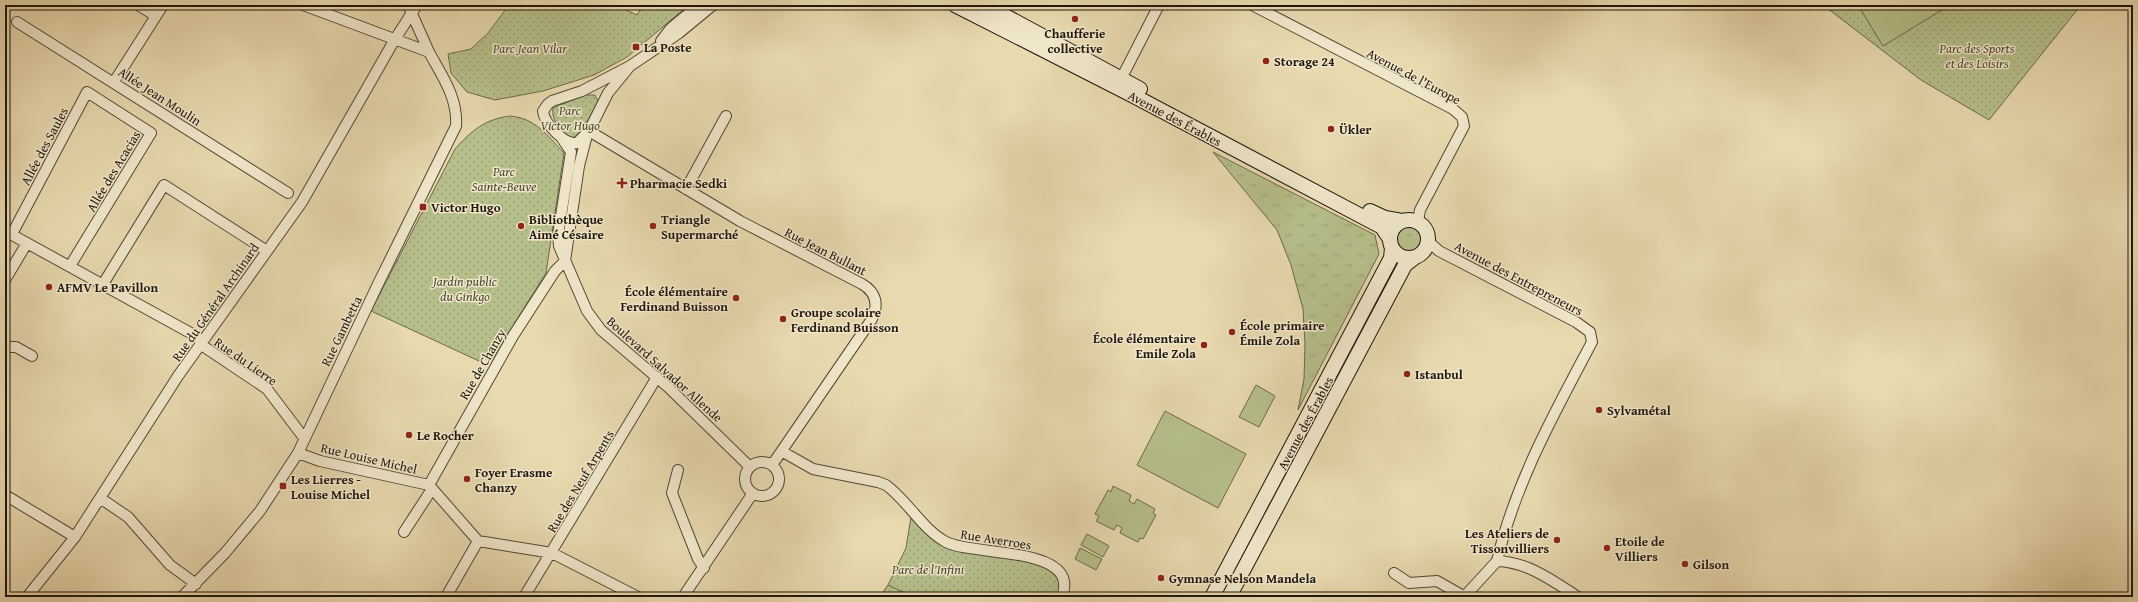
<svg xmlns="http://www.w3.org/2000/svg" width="2138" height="602" viewBox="0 0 2138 602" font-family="'Gentium Book Plus',serif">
<defs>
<pattern id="grass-tufts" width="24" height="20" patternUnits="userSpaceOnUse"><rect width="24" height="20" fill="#b6bf8a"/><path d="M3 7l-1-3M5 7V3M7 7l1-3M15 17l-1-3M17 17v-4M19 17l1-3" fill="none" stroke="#9ca376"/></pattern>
<pattern id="park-dots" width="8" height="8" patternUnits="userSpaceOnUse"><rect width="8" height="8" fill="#b6bf8a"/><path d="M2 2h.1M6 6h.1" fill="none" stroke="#9ca376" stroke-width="1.8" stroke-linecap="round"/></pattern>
<pattern id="garden-furrows" width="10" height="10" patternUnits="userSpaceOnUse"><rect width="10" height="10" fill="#b6bf8a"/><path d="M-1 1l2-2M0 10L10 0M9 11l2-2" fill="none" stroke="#9ca376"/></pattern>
</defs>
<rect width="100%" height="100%" fill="#e8d9ae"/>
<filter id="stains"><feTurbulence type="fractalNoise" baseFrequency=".005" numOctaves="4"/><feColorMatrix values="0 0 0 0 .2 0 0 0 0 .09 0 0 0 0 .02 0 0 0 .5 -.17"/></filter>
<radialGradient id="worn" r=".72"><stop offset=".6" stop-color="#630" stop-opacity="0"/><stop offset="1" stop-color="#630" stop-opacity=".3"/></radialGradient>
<path fill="url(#grass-tufts)" stroke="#6a6a4b" d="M1213,152L1375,235L1379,254L1298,410L1304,379L1305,344L1303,309L1291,265L1277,230Z
M1396 239a13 13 0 1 1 26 0a13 13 0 1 1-26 0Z"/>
<path fill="url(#park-dots)" stroke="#6a6a4b" d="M509,5H615L637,15L643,5H689L627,57L594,75L543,91L495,100L467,92L451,73L448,54L471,49L488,33Z
M1823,5H2081L1989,120L1921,80Z
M585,95H595L598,101C594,110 581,135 572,138C561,133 551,120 553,108Z
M510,116C535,118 547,135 564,153L546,273L491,361L482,357L479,361L371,311L455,149C471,131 485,119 510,116Z
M911,517L943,544L1048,564L1061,584L1059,597H880L888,585L906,548Z"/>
<path fill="url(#garden-furrows)" stroke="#6a6a4b" d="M888,585L907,594L906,597H880Z"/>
<path fill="#b6bf8a" stroke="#6a6a4b" d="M1858,5H1950L1883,46Z
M1256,385L1275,396L1259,427L1239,417Z
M1165,411L1246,454L1218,508L1137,465Z
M1113,486L1131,495L1129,501L1134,504L1137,499L1155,509L1153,513L1156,515L1143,539L1140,538L1138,542L1120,533L1122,528L1117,525L1114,530L1096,521L1099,516L1095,514L1108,490L1111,492Z
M1087,534L1109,546L1103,557L1081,545Z
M1080,548L1102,559L1096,570L1075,559Z"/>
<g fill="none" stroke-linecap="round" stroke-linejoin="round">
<defs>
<path id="minor" d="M138,5L156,16
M408,5L429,52
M1252,5L1453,109L1462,117L1464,126L1420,210L1418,221
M17,22L288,193
M661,41L671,28L699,5
M630,66L582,91L552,101L548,104L543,111C544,123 564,145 577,143L589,131L608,93L630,66L679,33L713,5
M1121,79L1159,5
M114,82L163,5
M589,131L740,221L862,284C876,292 879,304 872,319L772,465
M561,137L571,152L558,235L559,246L587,311L601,330L668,387L750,467
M686,189L726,116
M5,231L196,336L202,342
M12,234L87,92L151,133L70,266
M1429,242L1439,251L1576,322L1590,332L1592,342C1555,412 1515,483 1497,561
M565,261L579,166L587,135
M5,280L27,243
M103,284L164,185L267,251
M200,344L267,389L304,438
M5,347H16L32,356
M783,452L813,469L878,482L886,485C908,501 922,529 946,542C975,557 1081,545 1062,597
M298,453L320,461L429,485L478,541L552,553L638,597
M745 479a17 17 0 1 1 34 0a17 17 0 1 1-34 0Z
M678,470L672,493L698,559L704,568
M429,485L513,336L555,271L565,261
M5,495L75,537
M100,498L128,517L170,565L196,584
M404,532L432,489
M1394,573L1409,583L1437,581L1465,597
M27,597L75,537L178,376L302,202L395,39L417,5
M182,597L225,553L260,511L298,453L378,284L456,126C458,98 442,76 429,52L303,5
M446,597L478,541
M524,597L657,377
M683,597L753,493
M1464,597L1497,561C1528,562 1553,581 1578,597"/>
<path id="secondary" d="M955,5L1134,96L1382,227L1390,239
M985,5L1140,89
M1370,211L1385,218L1402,221
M1390 239a19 19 0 1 1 38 0a19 19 0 1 1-38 0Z
M1212,597L1391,258L1392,248
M1229,597L1405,265L1414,258"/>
</defs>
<use href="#minor" stroke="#514734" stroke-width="12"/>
<use href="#secondary" stroke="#1f160c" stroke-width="16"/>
<use href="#minor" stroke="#f0e6ca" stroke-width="10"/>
<use href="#secondary" stroke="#f0e6ca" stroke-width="14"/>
</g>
<g fill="#8f2418" stroke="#f0e6ca" stroke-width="1.5">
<circle cx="1075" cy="19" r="4"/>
<rect x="632" y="43" width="8" height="8" rx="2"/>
<circle cx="1266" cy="61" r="4"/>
<circle cx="1331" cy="129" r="4"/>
<path d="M620 177h4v4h4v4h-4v4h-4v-4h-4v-4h4z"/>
<rect x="419" y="203" width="8" height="8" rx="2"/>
<circle cx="521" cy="226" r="4"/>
<circle cx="653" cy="226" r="4"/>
<circle cx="49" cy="287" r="4"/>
<circle cx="736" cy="298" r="4"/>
<circle cx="783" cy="319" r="4"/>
<circle cx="1232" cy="332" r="4"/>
<circle cx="1204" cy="345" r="4"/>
<circle cx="1407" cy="374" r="4"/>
<circle cx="1599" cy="410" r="4"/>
<circle cx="409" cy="435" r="4"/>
<circle cx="467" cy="479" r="4"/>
<rect x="279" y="482" width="8" height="8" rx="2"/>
<circle cx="1557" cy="540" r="4"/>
<circle cx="1607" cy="548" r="4"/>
<circle cx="1685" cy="564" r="4"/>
<circle cx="1161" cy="578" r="4"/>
</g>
<g text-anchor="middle" stroke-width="3" stroke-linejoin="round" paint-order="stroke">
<g font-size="13" font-weight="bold" fill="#1f160c" stroke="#f0e6ca" text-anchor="start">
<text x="1075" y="38" text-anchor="middle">Chaufferie<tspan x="1075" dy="15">collective</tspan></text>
<text x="644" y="52">La Poste</text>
<text x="1274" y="66">Storage 24</text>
<text x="1339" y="134">Ükler</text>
<text x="630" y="188">Pharmacie Sedki</text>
<text x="431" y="212">Victor Hugo</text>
<text x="529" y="224">Bibliothèque<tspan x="529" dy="15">Aimé Césaire</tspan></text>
<text x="661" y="224">Triangle<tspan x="661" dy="15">Supermarché</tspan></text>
<text x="57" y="292">AFMV Le Pavillon</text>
<text x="728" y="296" text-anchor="end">École élémentaire<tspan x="728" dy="15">Ferdinand Buisson</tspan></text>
<text x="791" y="317">Groupe scolaire<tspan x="791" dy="15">Ferdinand Buisson</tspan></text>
<text x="1240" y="330">École primaire<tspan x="1240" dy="15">Émile Zola</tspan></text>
<text x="1196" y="343" text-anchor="end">École élémentaire<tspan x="1196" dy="15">Emile Zola</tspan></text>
<text x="1415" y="379">Istanbul</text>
<text x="1607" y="415">Sylvamétal</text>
<text x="417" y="440">Le Rocher</text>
<text x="475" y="477">Foyer Erasme<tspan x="475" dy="15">Chanzy</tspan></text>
<text x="291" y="484">Les Lierres -<tspan x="291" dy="15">Louise Michel</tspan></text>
<text x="1549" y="538" text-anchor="end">Les Ateliers de<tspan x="1549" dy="15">Tissonvilliers</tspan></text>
<text x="1615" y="546">Etoile de<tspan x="1615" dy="15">Villiers</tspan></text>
<text x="1693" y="569">Gilson</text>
<text x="1169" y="583">Gymnase Nelson Mandela</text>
</g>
<g font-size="13" font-style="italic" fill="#4c4932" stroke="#f0e6ca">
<text x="530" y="53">Parc Jean Vilar</text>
<text x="1977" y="53">Parc des Sports<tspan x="1977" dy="15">et des Loisirs</tspan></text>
<text x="570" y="115">Parc<tspan x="570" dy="15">Victor Hugo</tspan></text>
<text x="504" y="176">Parc<tspan x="504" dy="15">Sainte-Beuve</tspan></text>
<text x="465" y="286">Jardin public<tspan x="465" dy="15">du Ginkgo</tspan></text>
<text x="928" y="574">Parc de l'Infini</text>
</g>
<g font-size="13" fill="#1f160c" stroke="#f0e6ca">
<text transform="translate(1414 76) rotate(28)" y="5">Avenue de l'Europe</text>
<text transform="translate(160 96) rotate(33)" y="5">Allée Jean Moulin</text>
<text transform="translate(1175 118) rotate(28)" y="5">Avenue des Érables</text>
<text transform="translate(44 146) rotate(-62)" y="5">Allée des Saules</text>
<text transform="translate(113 171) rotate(-59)" y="5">Allée des Acacias</text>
<text transform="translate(826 251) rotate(27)" y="5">Rue Jean Bullant</text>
<text transform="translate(1519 278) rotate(28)" y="5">Avenue des Entrepreneurs</text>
<text transform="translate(215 302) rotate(-55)" y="5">Rue du Général Archinard</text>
<text transform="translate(341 331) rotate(-64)" y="5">Rue Gambetta</text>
<text transform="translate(246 361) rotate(35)" y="5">Rue du Lierre</text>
<text transform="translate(482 364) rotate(-60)" y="5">Rue de Chanzy</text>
<text transform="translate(665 369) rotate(42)" y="5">Boulevard Salvador Allende</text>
<text transform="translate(1305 423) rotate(-62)" y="5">Avenue des Érables</text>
<text transform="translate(369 458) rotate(13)" y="5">Rue Louise Michel</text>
<text transform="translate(580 481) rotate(-59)" y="5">Rue des Neuf Arpents</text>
<text transform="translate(996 539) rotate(9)" y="5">Rue Averroes</text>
</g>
</g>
<rect width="2138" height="602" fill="none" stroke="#e8d9ae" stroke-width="20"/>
<rect x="6" y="6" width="2126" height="590" fill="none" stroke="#1f160c" stroke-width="2"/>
<rect x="10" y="10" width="2118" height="582" fill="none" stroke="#1f160c"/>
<rect width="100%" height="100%" filter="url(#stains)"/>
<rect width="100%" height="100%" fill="url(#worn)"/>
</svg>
